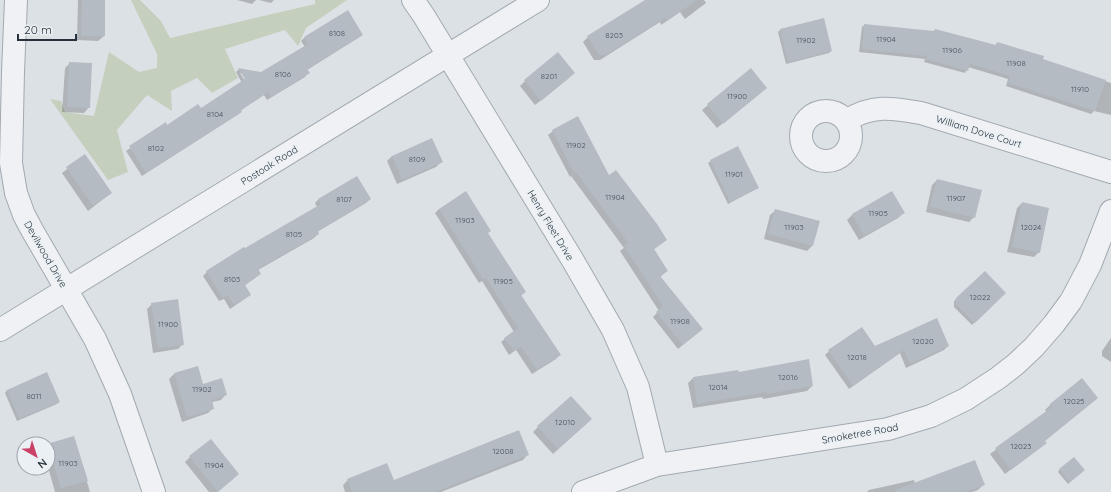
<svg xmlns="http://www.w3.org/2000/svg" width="1111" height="492" viewBox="0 0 1111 492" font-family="Quicksand,sans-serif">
<rect width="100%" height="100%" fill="#dce1e6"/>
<path fill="#c4d0bd" d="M131,0H140L161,21L170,38L315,4V0H347L306,28L298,46L285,30L225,49L238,78L212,93L197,78L171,91L172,111L147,95L117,130L128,172L108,180L50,99L61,101L65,112L94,116L109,52L139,72L157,68V54Z"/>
<path fill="#0003" fill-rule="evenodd" d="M78,0H104V36L98,41L77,40Z
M237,0H256L252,4Z
M259,0H274L271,3Z
M652,0H704L706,3L685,19L680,12L661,25L660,22L600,60H594L583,42L588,37Z
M865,25L933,32L935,30L995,46L997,43L1041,60L1111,83V115L1094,111L1091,114L1006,86L1008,79L968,67L965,73L924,62L925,59L859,52L862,27Z
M780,30L831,51L829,53L786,64L778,32Z
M362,35L358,38L307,70L308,73L305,77L267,100L264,95L240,111L237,115L142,176L126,151L166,124L167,126L201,110L242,83L236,72L239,69L262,73L305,47L301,41L304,38ZM240,73H242L248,83L247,84Z
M70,63L89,107L84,113L62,112L65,68Z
M751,70L766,88L717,128L702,110Z
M569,78L535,105L520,86L525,81Z
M553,131L609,177L666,240L653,250L667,271L660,277L697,333L678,349L653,317L659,311L620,251L624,248L571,176L570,177L548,135Z
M85,155L111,193L88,211L62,173Z
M392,156L441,162L436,167L397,184L387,161Z
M711,161L758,188L728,204L708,163Z
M937,180L974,217L969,222L926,212L932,185Z
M892,192L903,213L898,218L859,240L847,220L852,215Z
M319,199H370L366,203L317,232L318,234L314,238L258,270L260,274L244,286L250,295L246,298L230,309L224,299L219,301L203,276L207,272L243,248L244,250L317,207L315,203Z
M1022,203L1039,252L1034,257L1007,252L1017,208Z
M439,209L487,233L525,292L521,296L560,354L556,359L532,374L516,350L509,355L501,342L514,332L482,281L479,283L435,213Z
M776,210L819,222L812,246L807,251L764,239L770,215Z
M985,272L1005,293L972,325L954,307V301Z
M152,304L183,344L178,349L153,353L147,309Z
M1111,338V362L1102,356V351Z
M948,346L944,350L906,368L900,353L849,389L825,355L829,351L874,347Z
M738,373L812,386L807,391L763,399L762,397L693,408L688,383L693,378Z
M174,374L203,385L226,394L221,400L212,402L213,408L208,413L182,422L169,379Z
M1082,380L1044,442L1045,443L1005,474L990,454L1047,412L1045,410L1050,405Z
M7,390L59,402L57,404L17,421L5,393Z
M586,424L553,454L533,432L538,427Z
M74,437L90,492H55L48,467V444Z
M528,454L523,460L441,492H345L343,485L348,480L394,481Z
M190,457L233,479L217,492H209L185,462Z
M1060,469L1082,472L1068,484L1058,472Z
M914,480L915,484L983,485L978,490L972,492H867L869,490Z"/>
<path fill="#b4bbc3" d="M82,0H105V36H81Z
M645,0H697L667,21L665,18L606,55H599L587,36Z
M348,10L363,35L307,69L310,73L271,97L268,92L241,110L242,112L146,173L129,146L166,122L167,125L198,104L201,108L245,79L238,68L261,72L308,44L304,37Z
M824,18L832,51L788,62L780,29Z
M864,24L934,31L935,29L996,45L997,42L1044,56L1043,59L1106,80L1095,111L1008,83L1010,76L970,64L968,71L926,59L927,56L862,49Z
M558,52L575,73L541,101L524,80Z
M69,62L92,63L90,108L67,107Z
M751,68L767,88L723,124L707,104Z
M578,116L609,175L616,170L657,224L667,240L654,249L668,271L660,276L703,329L683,345L656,312L663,306L624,246L628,243L576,172L574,173L552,130Z
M432,138L443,162L402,180L392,156Z
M738,146L759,188L730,202L710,160Z
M85,154L112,193L93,206L66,167Z
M357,176L371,199L318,231L319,234L258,269L261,274L245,285L251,295L234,305L228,295L223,298L206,271L244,247L245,248L321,204L318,199Z
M937,179L982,190L975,218L930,207Z
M466,191L491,231L488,233L526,292L521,295L561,355L537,370L521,347L514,351L504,338L518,328L486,278L483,279L439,209Z
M892,191L905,213L864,236L852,214Z
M1022,202L1049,208L1040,253L1012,247Z
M775,209L820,221L813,246L768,234Z
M985,271L1006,293L975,323L956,304V298Z
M178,299L184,345L158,348L151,303Z
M937,318L949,346L910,364L904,350L853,386L828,350L862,327L875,346Z
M809,359L813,386L767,394V392L697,404L693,377L738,370L739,372Z
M198,366L203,384L222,378L227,395L212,400L214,409L187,417L174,373Z
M47,372L60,402L19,419L7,390Z
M1082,378L1098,398L1045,441L1047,443L1011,470L995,448L1052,407L1050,404Z
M571,396L592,419L558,449L537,426Z
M519,430L529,455L435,492H352L347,479L387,463L394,480Z
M74,436L88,481L61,488L47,444Z
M211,439L239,474L218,492L189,456Z
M1074,457L1085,470L1070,482L1059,469Z
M975,460L985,485L965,492H895V490Z"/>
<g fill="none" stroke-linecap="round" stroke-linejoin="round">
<defs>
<path id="minor" d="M16,0L13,72L11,163L16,193L24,215L32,230L95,339L120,394L154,492
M413,0L424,16L572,259L613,330L638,387L657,465
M801 136a25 25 0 1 1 50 0a25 25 0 1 1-50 0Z
M846,121C872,104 893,108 921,113L1111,172
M0,330L538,0
M583,492L657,465L888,429L931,416L966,399L998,378L1016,364L1034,347L1054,324L1071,301L1090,265L1111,211"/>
</defs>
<use href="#minor" stroke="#a2a9b0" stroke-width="24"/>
<use href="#minor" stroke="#eff1f4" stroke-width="22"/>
</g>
<g text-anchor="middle" stroke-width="3" stroke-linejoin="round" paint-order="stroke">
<g font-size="8" fill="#4a545e">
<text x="337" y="36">8108</text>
<text x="614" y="38">8203</text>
<text x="886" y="42">11904</text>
<text x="806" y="43">11902</text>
<text x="952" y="53">11906</text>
<text x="1016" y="66">11908</text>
<text x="283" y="77">8106</text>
<text x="549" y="79">8201</text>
<text x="1080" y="92">11910</text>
<text x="737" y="99">11900</text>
<text x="215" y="117">8104</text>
<text x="576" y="148">11902</text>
<text x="156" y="151">8102</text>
<text x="417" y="162">8109</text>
<text x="734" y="177">11901</text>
<text x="615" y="200">11904</text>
<text x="956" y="201">11907</text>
<text x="344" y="202">8107</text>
<text x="878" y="216">11905</text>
<text x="465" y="223">11903</text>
<text x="794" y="230">11903</text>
<text x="1031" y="230">12024</text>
<text x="294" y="237">8105</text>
<text x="232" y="282">8103</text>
<text x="503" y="284">11905</text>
<text x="980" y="300">12022</text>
<text x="680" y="324">11908</text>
<text x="168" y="327">11900</text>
<text x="923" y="344">12020</text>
<text x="857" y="360">12018</text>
<text x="788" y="380">12016</text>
<text x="718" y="390">12014</text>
<text x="202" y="392">11902</text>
<text x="34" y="399">8011</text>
<text x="1074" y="404">12025</text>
<text x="565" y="425">12010</text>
<text x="1021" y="449">12023</text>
<text x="503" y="454">12008</text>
<text x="68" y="466">11903</text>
<text x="214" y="468">11904</text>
</g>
<g font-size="10" fill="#26313c" stroke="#ebf0f4">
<text transform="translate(979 131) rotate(17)" y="4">William Dove Court</text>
<text transform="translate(269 165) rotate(-32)" y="4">Postoak Road</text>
<text transform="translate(551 225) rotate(59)" y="4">Henry Fleet Drive</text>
<text transform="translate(46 254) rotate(60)" y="4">Devilwood Drive</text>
<text transform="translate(860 433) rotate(-10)" y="4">Smoketree Road</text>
</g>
</g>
<g transform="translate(36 456) rotate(141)"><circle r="19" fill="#ebf0f4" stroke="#9ca4aa"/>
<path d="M0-3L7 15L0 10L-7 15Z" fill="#ca4267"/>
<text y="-6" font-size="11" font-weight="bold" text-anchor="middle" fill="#26313c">N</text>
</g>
<path d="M18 34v6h58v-6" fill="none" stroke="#26313c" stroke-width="2"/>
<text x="24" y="34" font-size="12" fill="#26313c" stroke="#ebf0f4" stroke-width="3" paint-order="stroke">20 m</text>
</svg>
